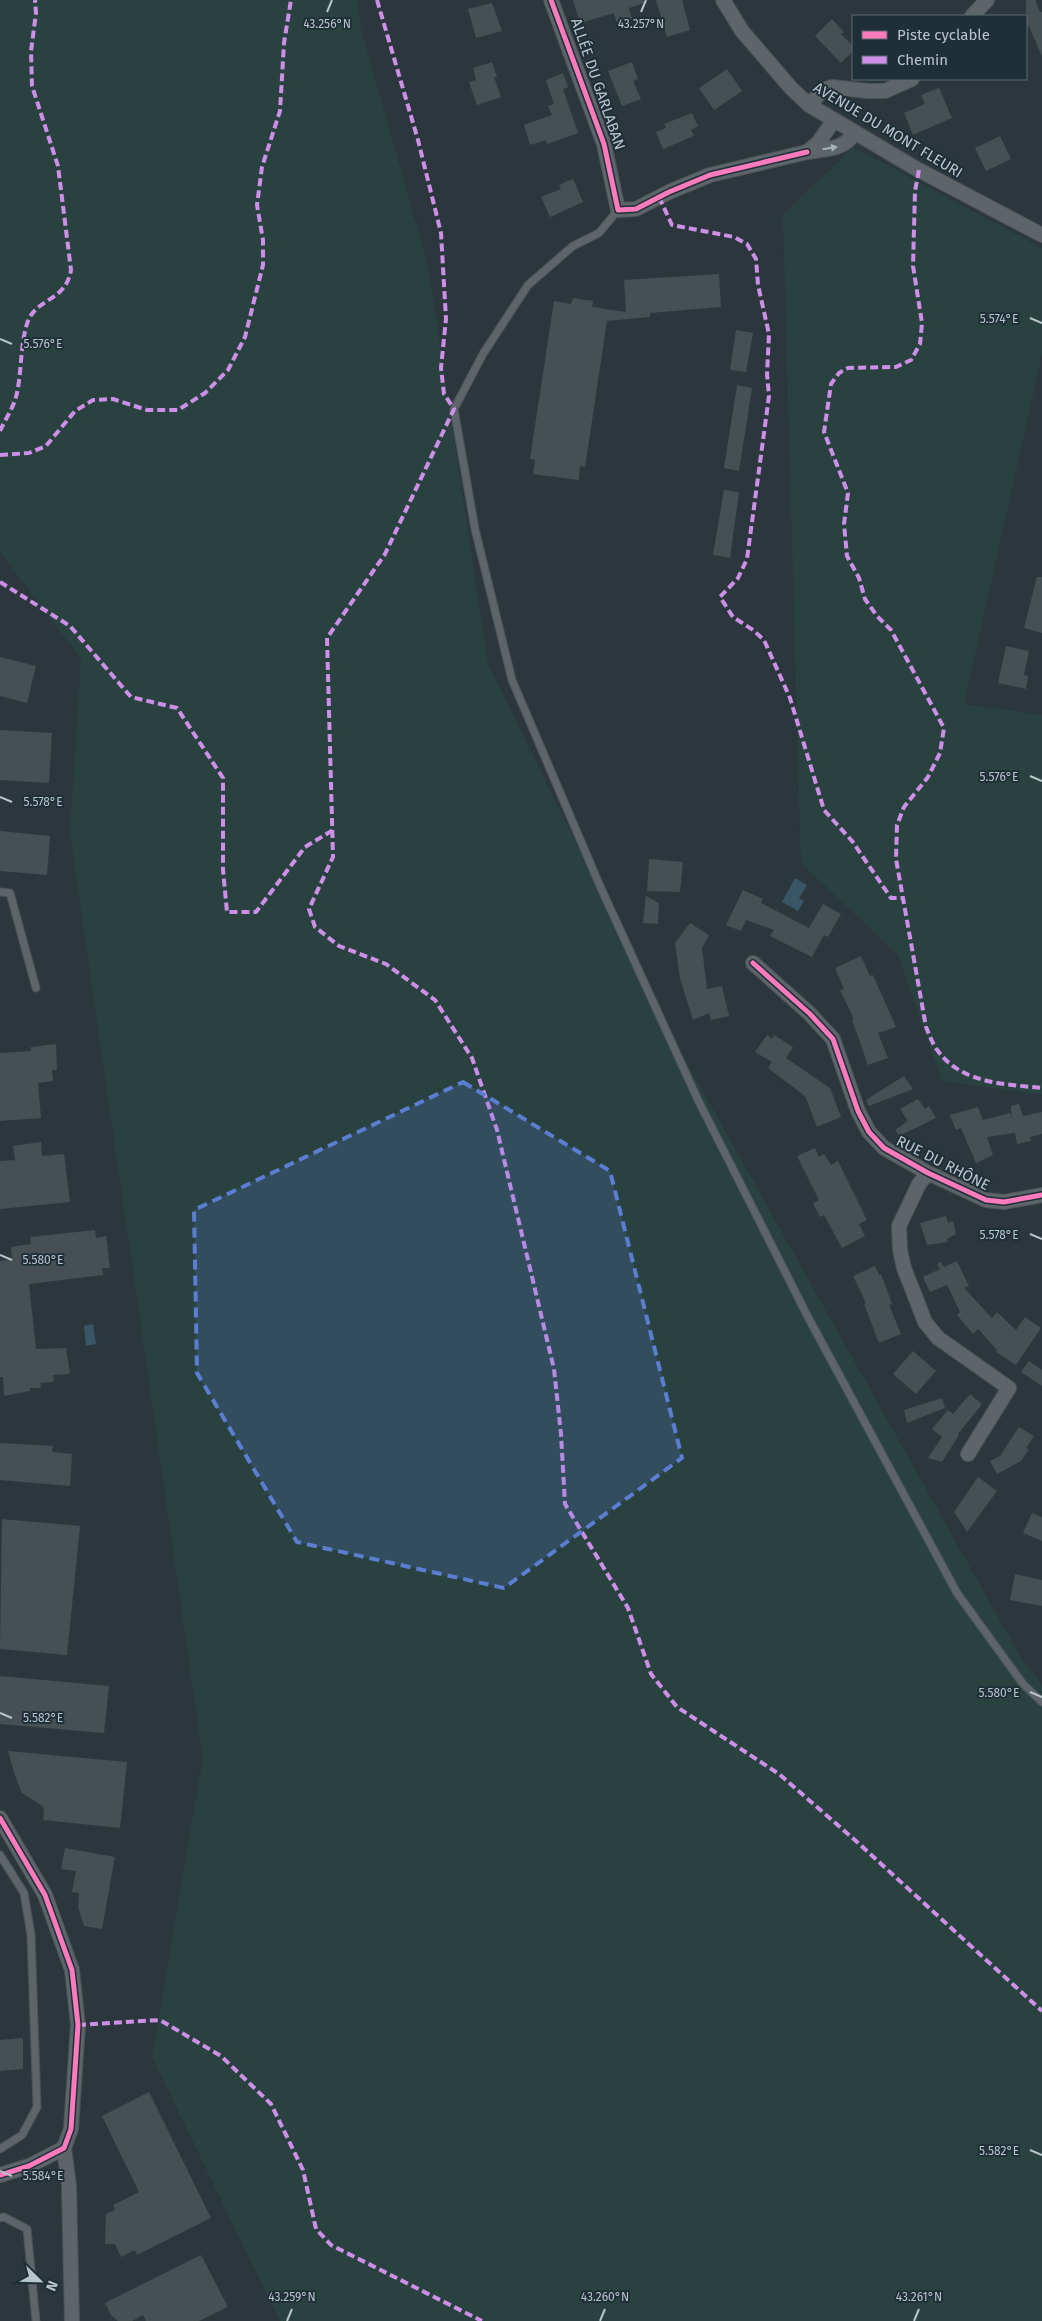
<svg xmlns="http://www.w3.org/2000/svg" width="1042" height="2321" viewBox="0 0 1042 2321" font-family="'Fira Sans',sans-serif">
<rect width="100%" height="100%" fill="#2c373d"/>
<path fill="#294240" d="M0,0H358L360,26L428,266L488,664L665,1024L1021,1658L1042,1684V2321H280L152,2057L203,1758L70,833L81,659L0,552Z
M853,147L1042,248V354L964,704L1042,715V1095L942,1081L898,955L801,863L783,215Z"/>
<path fill="#395666" d="M795,878L807,885L799,898L804,901L798,911L782,902Z
M93,1324L96,1344L86,1346L84,1326Z"/>
<path fill="#464f54" d="M573,0H643L644,3L629,8L632,19L617,23L614,13L580,23Z
M656,0H682L690,30L667,37Z
M1026,0H1035L1040,12H1042V57L1029,26L1026,28Z
M492,3L502,31L476,38L468,9Z
M832,19L844,32L841,34L853,46V51L841,63L815,36Z
M492,62L497,77H494L501,97L477,105L469,82L476,80L473,68Z
M632,62L638,79L633,81L641,99L622,106L608,71Z
M727,69L742,91L714,110L699,88Z
M563,73L568,87L563,89L578,133L547,144L546,140L530,145L524,125L552,115L548,106L554,104L546,80Z
M939,88L952,118L913,135L904,113L925,104L921,95Z
M692,113L698,126L691,130L694,136L663,149L656,132L666,128L664,124Z
M1000,136L1011,159L986,171L975,148Z
M573,179L583,202L550,217L541,197L561,189L559,185Z
M719,274L721,307L650,313V317L607,321L585,467L580,466L579,480L533,474L535,460L530,459L554,301L571,304L573,298L593,301L592,307L626,312L624,280Z
M736,330L753,333L746,372L730,370Z
M737,385L752,388L739,471L724,468Z
M724,490L739,492L730,558L713,555Z
M1037,577H1042V633L1024,628Z
M1006,646L1029,651L1024,675L1028,676L1026,689L998,683Z
M0,657L36,666L27,703L0,696Z
M0,730L52,733L49,783L0,780Z
M0,831L50,836L47,875L0,871Z
M649,859L683,862L680,892L647,891Z
M743,890L763,899L761,903L809,928L823,904L841,914L828,937L824,935L812,957L770,936L774,930L746,920L741,931L726,925Z
M646,896L659,903L658,924L643,923Z
M690,923L709,935L702,948L707,989L722,986L729,1016L711,1020L709,1013L693,1020L680,978L675,943Z
M861,956L870,976L873,975L896,1027L878,1033L888,1058L868,1065L852,1020L854,1019L840,990L844,989L835,968Z
M767,1035L772,1039L774,1035L793,1047L786,1058L830,1088L841,1117L817,1127L805,1096L768,1068L772,1062L755,1052Z
M56,1044L57,1070H52L53,1081L38,1083L41,1118L0,1121V1053L31,1051V1047Z
M904,1076L913,1089L869,1106L866,1100Z
M918,1099L925,1109L929,1106L936,1118L899,1136L895,1130L908,1121L900,1109Z
M1019,1104L1023,1116L1042,1112V1134L1030,1137L1031,1141L1017,1144L1015,1133L987,1137L993,1155L976,1163L961,1128L956,1130L950,1115L978,1107L983,1120L1010,1113L1012,1119L1011,1106Z
M41,1142L42,1156L64,1154L70,1202L0,1209V1161L15,1160L13,1146Z
M815,1148L819,1157L824,1154L831,1165L838,1161L867,1220L859,1224L865,1236L842,1248L824,1215L820,1217L813,1203L819,1200L797,1156Z
M946,1216L948,1223L953,1221L956,1234L947,1239L948,1242L927,1245L920,1223Z
M95,1230L96,1238L106,1236L110,1268H102L103,1275L29,1284L36,1349L66,1348L70,1374L53,1375L54,1382L40,1383L41,1388H30V1391L4,1396L3,1377H0V1261L12,1259L11,1247L31,1244L30,1237Z
M957,1261L969,1286L964,1288L992,1318L997,1312L1016,1330L1025,1317L1041,1328L1016,1365L996,1352L997,1350L978,1329L973,1334L957,1315L960,1312L947,1285L930,1292L923,1277L940,1269L937,1264L940,1262L944,1267Z
M875,1266L879,1275L881,1274L892,1304L889,1305L901,1334L879,1343L864,1304L866,1303L853,1276Z
M913,1351L936,1371L916,1394L893,1374Z
M1029,1361L1042,1370V1386L1021,1372Z
M970,1394L982,1404L958,1434L959,1435L942,1462L928,1458L942,1437L932,1429L948,1410L953,1414Z
M942,1398L945,1408L907,1423L904,1410Z
M1019,1427L1034,1436L1026,1448L1029,1449L1021,1461L997,1474L990,1461L1000,1456Z
M0,1443L53,1446L52,1452L72,1454L70,1486L0,1480Z
M978,1477L997,1491L967,1532L954,1512Z
M1032,1513L1042,1517V1541L1023,1533Z
M2,1519L80,1526L67,1655L0,1649Z
M1015,1574L1042,1580V1606L1010,1600Z
M0,1676L109,1686L104,1733L0,1724Z
M8,1751L127,1762L120,1828L43,1820L44,1807L22,1793L14,1773Z
M65,1848L115,1857L102,1929L84,1926L78,1907L79,1893L72,1892L76,1871L61,1869Z
M23,2038V2069L0,2071V2040Z
M149,2092L211,2218L137,2255L135,2250L121,2257L115,2244H105L106,2214L115,2210L113,2205L139,2192L102,2116Z
M201,2255L228,2307L199,2321H146L143,2315L132,2321H118L111,2315L105,2303Z"/>
<g fill="none" stroke-linecap="round" stroke-linejoin="round">
<defs>
<path id="service" d="M618,210L599,233L573,246L528,285L483,354L454,409L475,529L512,680L600,886L698,1100L809,1319L957,1593L1023,1684L1042,1702
M0,892L10,893L36,988
M0,1855L24,1893L31,1935L37,2107L22,2135L0,2149
M0,2218L4,2217L27,2229L36,2321"/>
<path id="minor" d="M551,0L604,144L618,210L636,209L669,192L710,175L807,152
M723,0L742,31L791,88L809,105L915,168L1042,235
M972,16L987,0
M809,105L823,90L832,87L868,91H885L912,79
M834,120L818,143L807,152C826,149 845,150 855,132
M753,963L810,1014L833,1039L858,1111L869,1132L884,1148L928,1173L986,1200L1004,1202L1042,1195
M928,1173L919,1184L899,1226L900,1250L904,1268L925,1322L938,1338L1009,1388L968,1454
M0,1818L45,1895L72,1970L78,2025L71,2129L64,2148L29,2166L0,2175
M64,2148L69,2186L72,2321"/>
</defs>
<use href="#service" stroke="#4b5357" stroke-width="9"/>
<use href="#minor" stroke="#4b5357" stroke-width="16"/>
<use href="#service" stroke="#5d656a" stroke-width="7"/>
<use href="#minor" stroke="#5d656a" stroke-width="14"/>
<path stroke="#ce8fe9" stroke-width="4" stroke-dasharray="8 4" stroke-linecap="butt" d="M377,0L418,140L441,233L446,319L441,368L444,394L454,409L385,554L327,638L333,857L309,909L315,927L339,946L386,964L435,1000L472,1058L497,1130L554,1369L561,1434L565,1504L628,1608L651,1674L677,1707L779,1774L856,1841L1042,2011
M919,170L915,191L913,266L922,323L920,344L911,360L896,367L848,368L839,373L831,384L824,432L848,493L844,524L847,556L859,578L865,599L877,616L891,630L944,728L940,753L928,777L904,807L897,825L896,859L926,1027C929,1034 933,1045 938,1051C962,1084 1005,1084 1042,1088
M659,197L672,225L734,237L747,244L756,259L758,285L769,334L767,374L769,396L747,559L738,578L720,597L733,617L753,630L764,640L790,698L824,810L852,841L891,898H903
M0,431C5,420 13,408 16,397C22,374 20,342 28,321C37,298 66,301 71,270L58,166L32,86L31,51L36,13L35,0
M0,455L29,453L46,446L75,411L93,400L113,399L147,410H178L205,393L228,370L245,337L263,265V240L257,205L262,167L280,111L284,43L291,0
M0,582L70,626L131,697L177,708L223,778V870L227,912H256L305,847L333,830
M78,2025L160,2020L221,2056L271,2104L303,2170L316,2229L331,2245L482,2321"/>
<defs>
<path id="cycleway" d="M551,0L604,144L618,210L636,209L669,192L710,175L807,152
M753,963L810,1014L833,1039L858,1111L869,1132L884,1148L928,1173L986,1200L1004,1202L1042,1195
M0,1818L45,1895L72,1970L78,2025L71,2129L64,2148L29,2166L0,2175"/>
</defs>
<use href="#cycleway" stroke="#1f2f38" stroke-width="8"/>
<use href="#cycleway" stroke="#fd7abc" stroke-width="5"/>
</g>
<defs><path id="oneway-solid" d="M-6-.8H1V-3.2L6.5 0L1 3.2V.8H-6Z" transform="scale(1.25)"/></defs>
<use fill="#a6b2b8" href="#oneway-solid" transform="translate(830 148) rotate(-9)"/>
<path fill="#5b7ed3" fill-opacity="0.2" stroke="#5b7ed3" stroke-width="4" stroke-dasharray="10 6" stroke-linejoin="round" d="M463,1082L610,1171L682,1458L504,1588L297,1542L197,1373L194,1210Z"/>
<path fill="none" stroke="#b8c5cc" stroke-width="2" d="M327,12L332,0M641,12L646,0M1030,318L1042,323M0,339L12,344M1030,776L1042,781M0,797L12,802M1030,1234L1042,1239M0,1255L12,1260M1030,1692L1042,1697M0,1713L12,1718M1030,2150L1042,2155M0,2171L12,2176M287,2321L292,2309M600,2321L605,2309M914,2321L919,2309"/>
<g text-anchor="middle" stroke-width="4" stroke-linejoin="round" paint-order="stroke">
<g font-size="15" fill="#b8c5cc" stroke="#1f2f38">
<text transform="translate(598 84) rotate(71)" y="5">ALLÉE DU GARLABAN</text>
<text transform="translate(888 130) rotate(31)" y="5">AVENUE DU MONT FLEURI</text>
<text transform="translate(943 1163) rotate(27)" y="5">RUE DU RHÔNE</text>
</g>
</g>
<g font-size="12" text-anchor="middle" fill="#b8c5cc" stroke="#1f2f38" stroke-width="4" stroke-linejoin="round" paint-order="stroke">
<text x="327" y="28">43.256°N</text>
<text x="641" y="28">43.257°N</text>
<text x="999" y="323">5.574°E</text>
<text x="43" y="348">5.576°E</text>
<text x="999" y="781">5.576°E</text>
<text x="43" y="806">5.578°E</text>
<text x="999" y="1239">5.578°E</text>
<text x="43" y="1264">5.580°E</text>
<text x="999" y="1697">5.580°E</text>
<text x="43" y="1722">5.582°E</text>
<text x="999" y="2155">5.582°E</text>
<text x="43" y="2180">5.584°E</text>
<text x="292" y="2301">43.259°N</text>
<text x="605" y="2301">43.260°N</text>
<text x="919" y="2301">43.261°N</text>
</g>
<rect x="852" y="15" width="175" height="65" fill="#1f2f38" stroke="#5c6b73"/>
<rect x="862" y="31" width="25" height="8" fill="#fd7abc" stroke="#5c6b73"/>
<text x="897" y="40" font-size="15" fill="#b8c5cc">Piste cyclable</text>
<rect x="862" y="56" width="25" height="8" fill="#ce8fe9" stroke="#5c6b73"/>
<text x="897" y="65" font-size="15" fill="#b8c5cc">Chemin</text>
<g transform="translate(40 2281) rotate(113)" stroke="#1f2f38" stroke-width="4" paint-order="stroke">
<path d="M0-4L9 19L0 12L-9 19Z" fill="#b8c5cc"/>
<text y="-8" font-size="14" font-weight="bold" text-anchor="middle" fill="#b8c5cc">N</text>
</g>
</svg>
